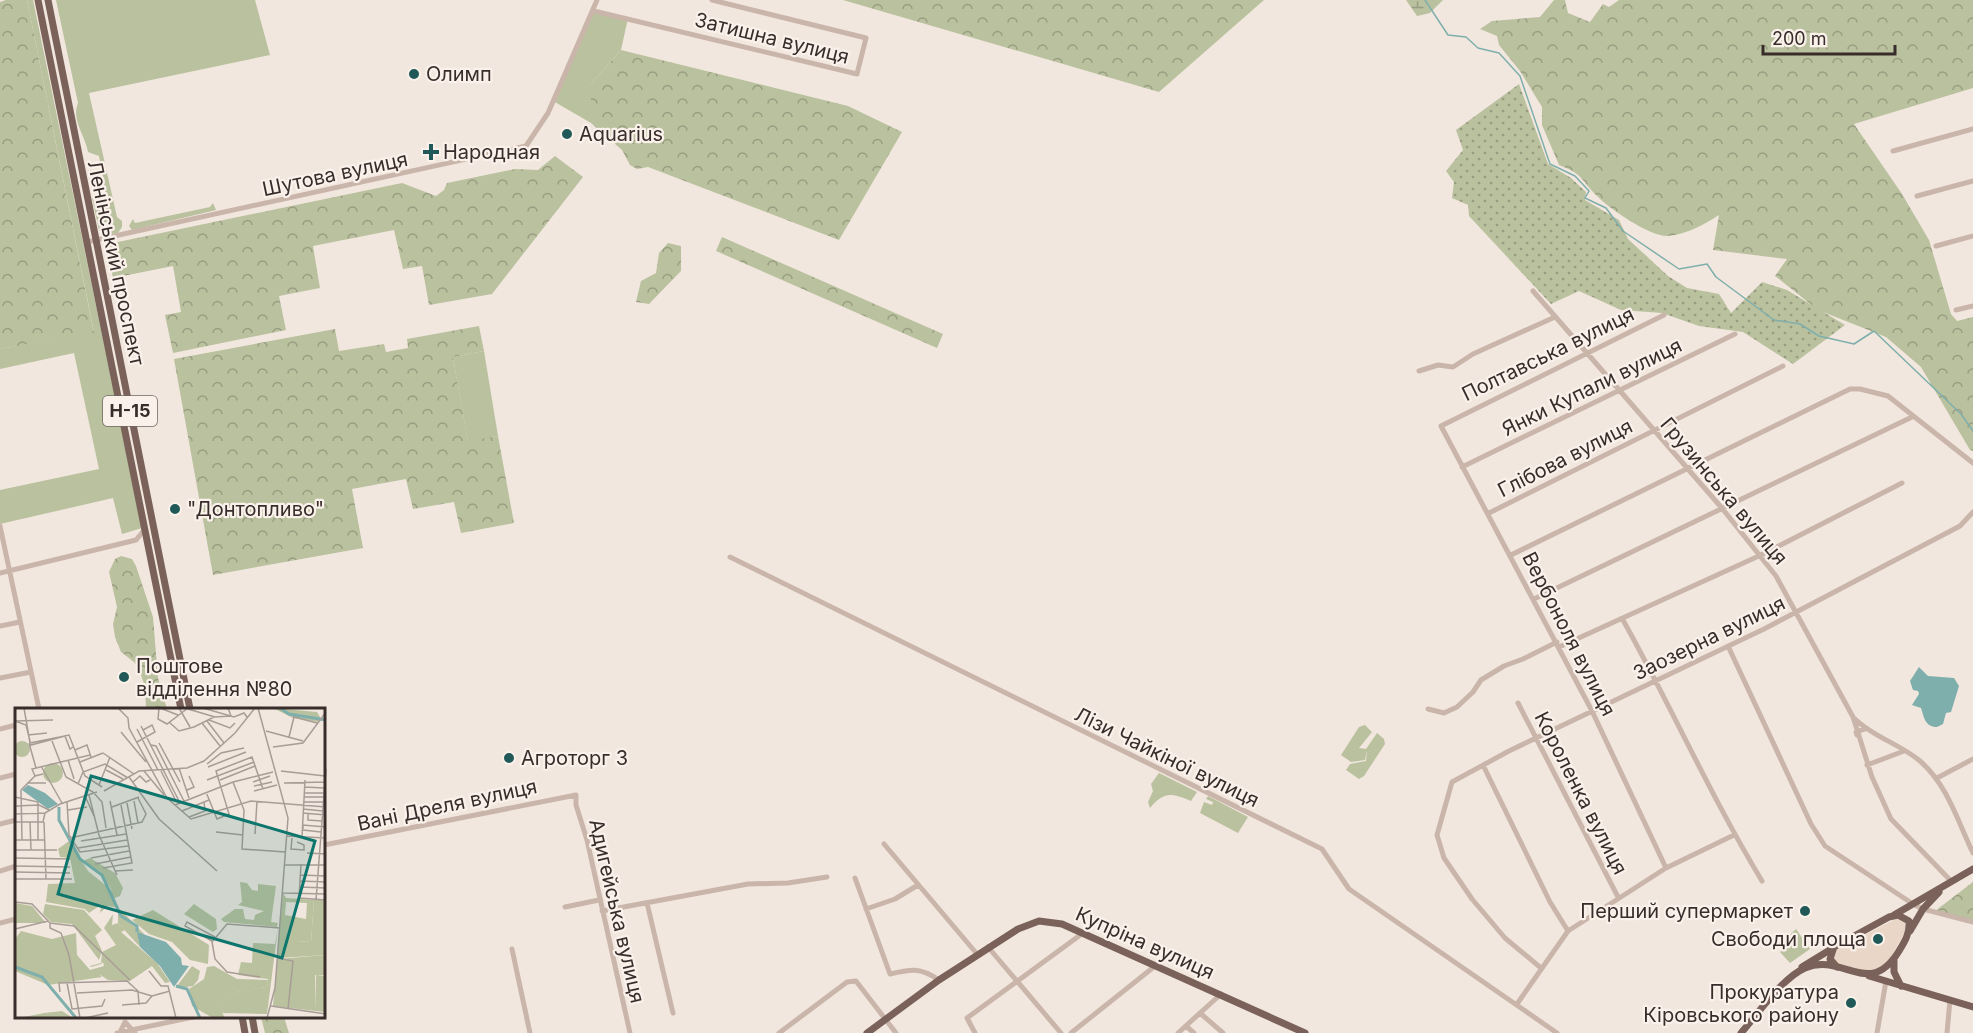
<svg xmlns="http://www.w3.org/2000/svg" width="1973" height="1033" viewBox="0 0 1973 1033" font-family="Inter,sans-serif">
<defs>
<pattern id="forest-crowns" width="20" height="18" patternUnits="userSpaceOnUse" patternTransform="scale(1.5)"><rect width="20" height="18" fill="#bac19e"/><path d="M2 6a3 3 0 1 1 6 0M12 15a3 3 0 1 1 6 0" fill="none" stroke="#989d81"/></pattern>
<pattern id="wetland-marsh" width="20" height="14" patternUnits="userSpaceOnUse" patternTransform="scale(1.5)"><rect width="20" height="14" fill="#bac19e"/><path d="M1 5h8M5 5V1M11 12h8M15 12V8" fill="none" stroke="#989d81"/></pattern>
<pattern id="park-dots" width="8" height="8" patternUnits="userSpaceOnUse" patternTransform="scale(1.5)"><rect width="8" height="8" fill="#bac19e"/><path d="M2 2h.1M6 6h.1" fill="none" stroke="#989d81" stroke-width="1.8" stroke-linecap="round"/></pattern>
</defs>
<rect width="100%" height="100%" fill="#f2e7de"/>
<path fill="#bac19e" d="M27,0H33L142,528L122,534L113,498L0,524V490L99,469L74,353L0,369V349L94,332Z
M56,0H255L270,55L89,93L117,217L122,221V227L118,233L105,235L99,230L92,198L106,195L99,156L88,152C85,135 71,120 78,103Z
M594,11L628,18L621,50L591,84V123L553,101Z
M213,203L216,210L132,230L129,226L133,219L135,223L210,207Z
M484,351L498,436L468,442L453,357Z
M1365,725L1372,732L1359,748L1366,749L1377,733L1384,739L1385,744L1364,776L1359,779L1346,770L1350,764L1366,761L1367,750L1365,760L1351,762L1341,755L1359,727Z
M1159,773L1197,792L1191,801C1172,793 1164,791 1150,808L1148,802L1153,791L1151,784Z
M1208,796L1248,817L1238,833L1200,813L1204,802L1212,805L1213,802L1206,799Z
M1796,929L1810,949L1790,963L1780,952L1782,950L1779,945Z"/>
<path fill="url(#forest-crowns)" d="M6,0H27L94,333L0,349V2Z
M843,0H1264L1159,92Z
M1554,0H1565L1568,13L1590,22L1603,4L1609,7L1619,0H1973V88L1854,124L1902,194L1929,240L1951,314L1957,321L1973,317V451L1970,450L1921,367L1886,337L1818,310L1775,276L1787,259L1713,250L1719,215C1703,225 1688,234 1668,236C1650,237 1610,209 1597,196C1580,179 1583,174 1559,165L1542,125V107L1520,71L1499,45L1497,36L1480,29L1492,21L1540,17Z
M621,50L848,106L902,132L839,240L648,167L637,169L630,165L622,150L591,123V84Z
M555,156L583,177L492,294L429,305L422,266L403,269L394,230L313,246L320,288L279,296L286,330L173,353L165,315L181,312L173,266L113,278L107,251L108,246L113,243L402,183L436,196L444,190L447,183L515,169L538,170Z
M722,237L943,334L937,348L716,251Z
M668,243L681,246V271L649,304L636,302L641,281L656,273L659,253Z
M479,326L484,351L453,357L468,441L498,436L514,523L461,533L454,502L413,509L406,479L352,489L363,548L213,575L174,359L335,329L339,351L384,344L386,352L408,348L407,339Z
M121,556L132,559L136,566L153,617L158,678L167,709H146L145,687L139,669L134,662L121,652L115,637L113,624L117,607L109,572L115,559Z
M1973,882V921L1935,911Z
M261,1017H284L289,1033H265Z"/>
<path fill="url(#wetland-marsh)" d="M1406,0H1443L1430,13L1417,16Z"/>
<path fill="url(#park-dots)" d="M1519,84L1548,164L1571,178L1586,192L1585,200L1619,220L1628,239L1668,276L1687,288L1719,294L1731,313L1762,282L1787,290L1845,325L1793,364L1743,332L1699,326L1662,313L1621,310L1579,291L1551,304L1469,216L1468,205L1452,198L1454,182L1446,171L1463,150L1456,130Z"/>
<path fill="#ead6c6" d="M1898,918L1905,922V931L1889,961L1881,969L1868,972L1837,963L1833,958L1835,950Z"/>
<path fill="#7eafac" d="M1919,667L1928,676L1954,678L1959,686L1951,712L1946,713L1943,724L1937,727C1925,727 1924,717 1921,708L1912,705L1919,694L1918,691L1913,690L1910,681Z"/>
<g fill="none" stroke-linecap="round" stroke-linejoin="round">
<path stroke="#7eafac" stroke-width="1.5" d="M1425,0L1448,35L1466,37L1478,48L1499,53L1520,76L1550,164L1575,176L1589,191L1585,198L1606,208L1623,231L1679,269L1707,264L1716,277L1774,320L1800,324L1819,336L1854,344L1874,331L1961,414L1973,431"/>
<path stroke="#cab5aa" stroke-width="5" d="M594,11L857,74L866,38L712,0
M1893,151L1973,129
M1917,196L1973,181
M87,242L526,146L548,113L597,0
M1936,246L1973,236
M1533,291L1721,507L1776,576L1853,717L1872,777L1891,819L1952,882
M1956,310L1973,306
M1664,315L1441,426L1592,711L1666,868
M1419,371L1438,365L1453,367L1473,354L1555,317
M1462,467L1735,334
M1489,513L1783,366
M0,526L39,709
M1511,555L1850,389H1860L1888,396L1973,463
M730,557L1322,849L1349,889L1557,1033
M0,573L136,540L145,529
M1534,599L1912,417
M1623,620C1671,706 1711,797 1762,881
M0,626L20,622
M1728,646L1811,824L1825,846L1913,904L1923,909L1973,922
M1559,647L1761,555L1902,483
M0,678L31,672
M1518,703L1618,897
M1428,709L1444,713L1457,707L1473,692L1481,680L1504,666L1523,659L1557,642
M1855,719C1873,737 1900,744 1920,761C1947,784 1958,822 1973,853
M0,729L16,725
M1857,735L1856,732L1865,729
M1483,765L1550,902L1568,931
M1867,765L1904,751
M0,778L16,774
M1937,778L1973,759
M0,824L16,820
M884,844L977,954
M324,845L576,795V805L587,840L630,1033
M0,871L16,866
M855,878L890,974C911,969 920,967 939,980
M647,903L673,1013
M565,907L599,900
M866,909L895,899L918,885
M602,911L748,884L788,883L827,877
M0,923L16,919
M988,947L1061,1033
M512,949L530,1033
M1541,968L1505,938L1472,899L1444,858L1437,835L1452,782L1509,751L1764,629L1960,526L1973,512
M1517,1004L1568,931L1666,868L1734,835
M1200,1013L1223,1033
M1186,1026L1194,1033
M120,1032L125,1022L135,1033
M117,1033L198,1016
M779,1033L847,982L856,981L896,1033
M975,1033L967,1018L1083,933
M1071,1033L1155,966
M1178,1033L1221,994
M1877,1033L1886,981
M1947,1033L1950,1000"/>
<path stroke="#7a625b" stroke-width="7" d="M38,0L181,709
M48,0L190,709
M1894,915L1973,869
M1910,931L1923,909L1939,892
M1894,961V972L1901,986
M1802,967L1833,948
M1869,976L1973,1007
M242,1016L245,1033
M252,1016L255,1033
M867,1033L939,980L1018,929L1039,921L1062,924L1305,1033
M1741,1033C1758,1014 1782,978 1805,968C1843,952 1869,1000 1899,951C1905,941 1910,933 1909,921L1898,915L1889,917L1834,947L1830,959L1837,967"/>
</g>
<g fill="#205957" stroke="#faf1eb" stroke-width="2">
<circle cx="414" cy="74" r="6"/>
<circle cx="567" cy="134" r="6"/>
<path d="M428 143h6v6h6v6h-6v6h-6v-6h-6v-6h6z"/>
<circle cx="175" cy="509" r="6"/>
<circle cx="124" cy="677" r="6"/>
<circle cx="509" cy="758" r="6"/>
<circle cx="1805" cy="911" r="6"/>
<circle cx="1878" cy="939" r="6"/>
<circle cx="1851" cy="1003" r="6"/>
</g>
<g text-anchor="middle" stroke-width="4.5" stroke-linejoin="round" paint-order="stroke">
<rect fill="#faf1eb" stroke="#726864" stroke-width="1.5" x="103" y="396" width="54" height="30" rx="4.5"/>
<g font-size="18" font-weight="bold" fill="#382d2a">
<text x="130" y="417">Н-15</text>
</g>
<g font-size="20" fill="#382d2a" stroke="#faf1eb">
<text transform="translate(772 38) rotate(14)" y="7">Затишна вулиця</text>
<text transform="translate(335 174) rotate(-12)" y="7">Шутова вулиця</text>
<text transform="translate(116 263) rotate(78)" y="7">Ленінський проспект</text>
<text transform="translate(1548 354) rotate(-26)" y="7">Полтавська вулиця</text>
<text transform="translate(1592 387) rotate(-26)" y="7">Янки Купали вулиця</text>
<text transform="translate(1565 458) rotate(-27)" y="7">Глібова вулиця</text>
<text transform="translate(1724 491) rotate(50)" y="7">Грузинська вулиця</text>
<text transform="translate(1569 634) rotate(63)" y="7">Вербоноля вулиця</text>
<text transform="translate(1709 638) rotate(-26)" y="7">Заозерна вулиця</text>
<text transform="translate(1167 757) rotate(26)" y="7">Лізи Чайкіної вулиця</text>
<text transform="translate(1581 793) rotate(63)" y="7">Короленка вулиця</text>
<text transform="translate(447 805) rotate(-12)" y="7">Вані Дреля вулиця</text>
<text transform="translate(617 911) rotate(77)" y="7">Адигейська вулиця</text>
<text transform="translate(1145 943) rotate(24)" y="7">Купріна вулиця</text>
</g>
<g font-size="20" fill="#382d2a" stroke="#faf1eb" text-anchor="start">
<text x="426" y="81">Олимп</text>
<text x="579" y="141">Aquarius</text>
<text x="443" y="159">Народная</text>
<text x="187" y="516">"Донтопливо"</text>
<text x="136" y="673">Поштове<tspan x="136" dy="23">відділення №80</tspan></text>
<text x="521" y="765">Агроторг 3</text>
<text x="1793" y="918" text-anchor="end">Перший супермаркет</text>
<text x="1866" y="946" text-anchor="end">Свободи площа</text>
<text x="1839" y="999" text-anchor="end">Прокуратура<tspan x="1839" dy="23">Кіровського району</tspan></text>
</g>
</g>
<g transform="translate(15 708)">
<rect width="310" height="310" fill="#f2e7de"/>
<path d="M-1 41a8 8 0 1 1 16 0a8 8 0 1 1-16 0ZM268,185L271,190L299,192L296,234L282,233L264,251L310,247V267H300L301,303L258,298ZM271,194L292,195L291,211L270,207ZM263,220L252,306L208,305L204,293L226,282L252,279L253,271L223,267L226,254L237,255L238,235L260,236ZM47,303L58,310H4L29,305Z" fill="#bac19e" fill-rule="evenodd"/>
<path d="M258,0L302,4L305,9L303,14L278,10ZM54,133L73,163L95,181L100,199L92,198L85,205L87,196L74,205L70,201L31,194L33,176L60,175L55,150L45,149L43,141ZM225,174L232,175L237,182L243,183V176L261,178L256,214L263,215L262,219L209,214L206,211L220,201H228L230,211L239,212L240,207L249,203L223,197L227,194ZM299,192H310V247L264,250L267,209L283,211L282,233L296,234ZM0,195L17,198L31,215H0ZM30,196L69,202L87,222L80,228L87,243L84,252L57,216L36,214L28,206ZM179,196L201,211L202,221L198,224L169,206ZM138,202L194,237L193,256L175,252L157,234L134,226L117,212ZM98,206L97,217L103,215L110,222L106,224L142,255L155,274L150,275L137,258L115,273L93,272L84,266L87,269L33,277L0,263V231L6,223L37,231L61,225L62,247L75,262L89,258L88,254L86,256L76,259L75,258L86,255L87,244L101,237L89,220ZM177,258L185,263L183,272L178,278L165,280L162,278ZM301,267L310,268V304L301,303Z" fill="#bac19e"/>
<path d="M106,202L131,228L124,227L125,239L103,215V204Z" fill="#bac19e"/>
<path d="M28 65a10 10 0 1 1 20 0a10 10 0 1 1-20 0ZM75,150L100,165L108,180L105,188L97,191L96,181L86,164L68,153ZM199,258L222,271L253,272L252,279L224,283L205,293L209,310H198L177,298L174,281L189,271L192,259Z" fill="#bac19e"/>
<path d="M13,77L30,85L43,96L33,101L7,82ZM122,224L151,234L166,250L167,257L174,258L159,279L145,258L125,239Z" fill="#7eafac"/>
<path fill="none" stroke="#7eafac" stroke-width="3" d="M265,0L274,6L311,12M44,99V112L65,151L87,167L106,208L122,218V224M0,259L27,269L61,310M161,278L172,281L185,310"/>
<path fill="none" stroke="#a89d96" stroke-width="1.5" d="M9,0L15,35L54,27L70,68L87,79M103,0L113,10L114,20L152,90L176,111L236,93L311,99M144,0L143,11L152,16L173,0M145,0L163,7M164,0L175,19M188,0L219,9L229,5L232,9M243,0L273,110L260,280L252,310M173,1L200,9M194,12L215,20L220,15M0,13L38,12M0,13L11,17L16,37L50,28L55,41L58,39M192,13L209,35M154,14L164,23L179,19L199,9L216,8L213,0M187,15L205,38M126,18L165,95M122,21L143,62M251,23L288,33M106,24L131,54M13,27L32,25M274,29L279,9L302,15M37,33L51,69L78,84L87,94L91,120M122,34L140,24L137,17L128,22M14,35L21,60M144,35L165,74M136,37L141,38L169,93M258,39L288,35L311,4M60,42L72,37L76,49M88,45L119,66M53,52L59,71M65,54L88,45M192,56L206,45L229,40M26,58L47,95M193,59L231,44M164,60L174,90M91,62L108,71M129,63L149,87M146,63L161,93M266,63L310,68M20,68L17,61L75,47M114,69L144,111L202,163M192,72L239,54M205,72L240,58M118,74L125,68L131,74L135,72M218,74L229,102L227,141L270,144M238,74L255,68M12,75H31M269,75L310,74M63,76L68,64L90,56L113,70M84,77L95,49M239,78L257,74M289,79L310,80M6,82L7,132M6,82L20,68L28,66M172,82L179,79L174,68M89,83L124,63L172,60L189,53L220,25L240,0M239,83L262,77M191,84L202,111L214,106L201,63L237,49L248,81M289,85H309M74,87L84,127L102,167M70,88L79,108M0,89L23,94V132M289,89H309M95,93L102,127M119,93L123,115M52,94L54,127L65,144L113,138M289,94H309M112,95L117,121M160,97L218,74L258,64M0,98L24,97L34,102M97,99L124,89M288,101L308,103M53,102L72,99M167,103L194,92M288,105L311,107M293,105V112L307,113M0,106L30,105M174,109L190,103L189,94M0,114H28L30,105L45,96L82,84M15,114L16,142M29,114L31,171M288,121V117L311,119M288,122L306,124M201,124L228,127M240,126L242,93M272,128L311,130M287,129L290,72M55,130L127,114L131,106L123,90M277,130L276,141L289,142V137L282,134M0,132H30M66,133L111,126M63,140L112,132M0,142H42M292,145L311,146M0,150L55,151M76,150L114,143M80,156L116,149M286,156L284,190L311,192M270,157H311M0,158L55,159M88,160L117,155L106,97M100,163L118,162M0,164L55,165M286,167L311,168M0,171H57M285,173L311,174M285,179L311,180M268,185L311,186M301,192L311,61M0,194L17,196L35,215L59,218L115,272M35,215V220L46,225L54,247L65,310M0,221L33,213M197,233L170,218L172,214L200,229M262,250L278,253L273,301M134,263L146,278H153L161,310M245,269L212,264L200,251L197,234L212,216L265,220M52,275L57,301L87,298L90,291M45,284L44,275L112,273L123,283L124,297M62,285L117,282L137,288M137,288L155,283M107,297L131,295L137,288M256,298L311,306M70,310L93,305"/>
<path fill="#0f766e" fill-opacity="0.15" stroke="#0f766e" stroke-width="3" d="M76,68L300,133L267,250L43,186Z"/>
<rect width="310" height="310" fill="none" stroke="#382d2a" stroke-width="3"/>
</g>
<path d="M1763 45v9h132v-9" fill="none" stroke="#382d2a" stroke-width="3"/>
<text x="1772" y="45" font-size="18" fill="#382d2a" stroke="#faf1eb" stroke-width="4.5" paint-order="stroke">200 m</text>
</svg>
